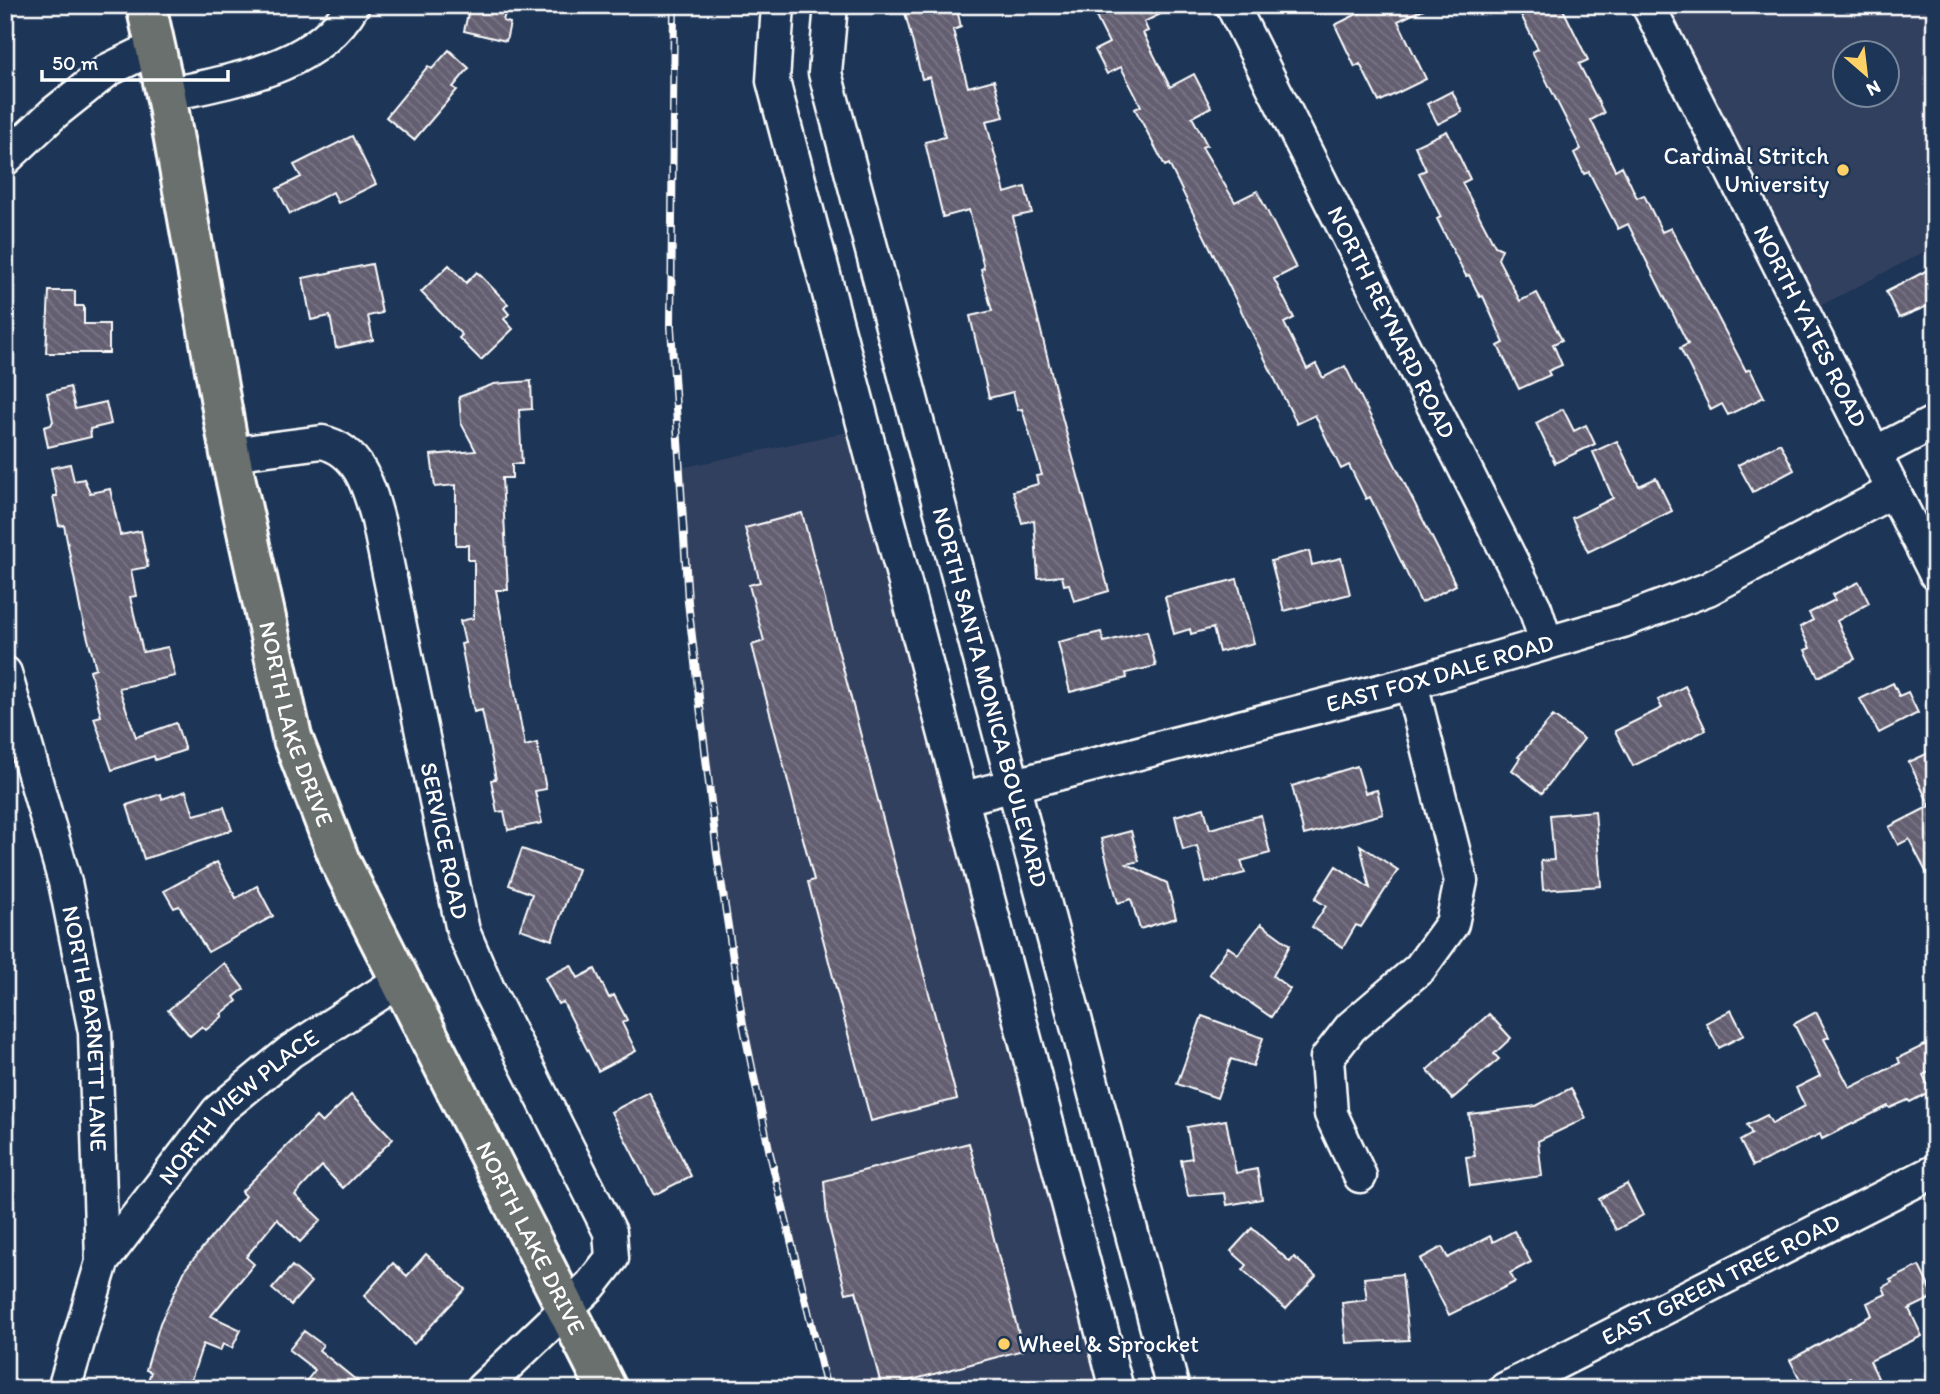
<svg xmlns="http://www.w3.org/2000/svg" width="1940" height="1394" viewBox="0 0 1940 1394" font-family="Itim,sans-serif">
<defs>
<pattern id="building-back-hatch" width="6" height="6" patternUnits="userSpaceOnUse" patternTransform="scale(1.75)"><rect width="6" height="6" fill="#635e71"/><path d="M-1 5l2 2M0 0l6 6M5-1l2 2" fill="none" stroke="#7a7686"/></pattern>
</defs>
<rect width="100%" height="100%" fill="#1d3557"/>
<filter id="ink" filterUnits="userSpaceOnUse"><feTurbulence type="fractalNoise" baseFrequency=".0143" numOctaves="2"/><feDisplacementMap in="SourceGraphic" scale="14" xChannelSelector="R" yChannelSelector="G"/><feConvolveMatrix kernelMatrix="1 2 1 2 8 2 1 2 1" color-interpolation-filters="sRGB"/></filter>
<g filter="url(#ink)">
<path fill="#32415f" fill-rule="evenodd" d="M1668,5H1935V246L1820,306ZM1846,52H1888V94H1846Z
M865,428L1117,1389H827L770,1154L743,1024L717,854L688,602L681,468Z"/>
<path fill="url(#building-back-hatch)" stroke="#fff" stroke-width="2" d="M470,5H507L503,21L510,23L506,41L464,31Z
M903,5H956L961,27L953,30L968,87L994,80L1004,117L986,121L1005,193L1025,187L1032,213L1013,217L1062,417L1109,591L1074,601L1069,584L1064,585L1062,576L1038,578L1034,520L1022,523L1013,491L1038,484L1036,476L1042,475L1022,409L1018,410L1013,392L989,398L970,316L992,311L981,269L984,268L969,210L943,217L925,142L945,137L930,77L922,79Z
M1105,5H1179L1144,22L1148,31L1143,33L1170,87L1194,74L1211,107L1192,117L1207,145L1202,147L1235,202L1257,191L1296,268L1274,279L1294,318L1284,323L1307,369L1316,364L1323,378L1345,366L1456,585L1421,603L1370,497L1366,499L1349,465L1341,469L1315,415L1297,424L1169,164L1165,166L1135,109L1141,106L1121,67L1107,74L1095,50L1109,43L1093,11Z
M1375,5H1432L1398,21L1426,79L1379,102L1360,64L1355,67L1335,25Z
M1516,5H1561L1588,60L1579,64L1604,113L1591,120L1615,170L1622,166L1637,198L1644,195L1662,232L1671,228L1746,371L1750,369L1764,397L1728,415L1722,404L1711,410L1680,348L1688,344L1628,224L1618,229L1589,172L1584,174L1574,153L1581,149L1532,52L1538,49Z
M449,50L469,68L453,87L457,90L414,140L386,117L428,66L432,69Z
M1452,91L1462,112L1438,124L1427,104Z
M1447,131L1470,179L1462,183L1495,246L1502,249L1498,259L1520,301L1537,293L1562,340L1553,344L1562,365L1548,371L1550,375L1519,389L1498,346L1504,343L1483,296L1480,297L1469,275L1466,276L1437,219L1441,217L1419,173L1426,170L1415,146Z
M352,136L376,184L338,203L333,192L290,214L277,189L301,177L294,165Z
M372,264L382,313L368,316L373,340L336,348L330,316L311,320L303,278Z
M449,265L466,283L477,272L508,304L504,308L509,314L504,319L513,329L481,360L459,338L462,335L421,292Z
M1935,266V303L1899,318L1886,292Z
M49,291H75V306H84V324H109V353H46Z
M531,381L532,409L519,410L522,464H512V478H502L508,590H496L525,746L537,743L546,789L535,791L542,823L508,830L504,811L497,812L491,780L496,779L482,710L474,712L461,644L465,643L460,621L474,618V560H468V545H456V485L435,487L431,455L476,451L461,423L459,397L494,384Z
M70,387L75,409L106,402L111,424L90,429L91,437L48,447L44,427L51,425L53,421L47,393Z
M1563,409L1574,431L1586,425L1595,444L1555,463L1536,423Z
M1617,441L1639,486L1656,478L1672,511L1588,552L1572,518L1613,498L1593,452Z
M1780,443L1794,470L1753,492L1738,465Z
M70,464L74,481L84,479L90,493L110,489L120,535L141,531L148,567L131,570L136,596L130,597L143,652L168,647L175,676L119,688L136,737L176,723L185,750L155,760L154,756L112,770L94,718L101,716L90,670L96,668L81,613L64,525L59,526L53,496H57L51,468Z
M802,513L957,1099L871,1121L808,882L814,880L752,645L764,641L749,585L760,582L745,528Z
M1309,551L1312,565L1341,558L1350,594L1284,611L1271,561Z
M1237,579L1254,643L1219,652L1213,628L1191,634L1190,629L1174,634L1165,597Z
M1859,582L1869,603L1837,621L1855,659L1818,677L1805,650L1810,648L1800,627L1813,620L1809,613L1835,600L1832,595Z
M1147,631L1156,666L1126,673L1127,678L1070,692L1058,642L1101,632L1104,642Z
M1893,683L1899,696L1908,692L1918,713L1879,733L1860,699Z
M1685,686L1706,730L1633,766L1615,731L1662,708L1658,700Z
M1553,716L1584,739L1542,793L1512,770L1520,758L1518,757Z
M1935,750V889L1909,839L1898,845L1889,827L1930,806L1909,762Z
M1357,766L1365,793L1377,790L1383,814L1304,835L1292,786Z
M186,791L194,815L224,807L232,830L144,859L127,805L161,794L162,799Z
M1204,808L1210,829L1261,815L1270,853L1241,861L1245,873L1206,883L1197,846L1183,850L1175,816Z
M1595,811L1601,886L1543,890L1541,861L1554,860L1550,815Z
M1131,831L1139,861L1127,864L1167,883L1176,918L1140,929L1131,899L1118,903L1101,839Z
M1360,845L1398,870L1361,927L1356,925L1343,947L1312,927L1326,906L1315,899L1336,866L1370,888Z
M522,849L578,869L552,940L520,929L532,894L509,885Z
M217,862L236,898L257,886L273,916L208,952L179,906L174,908L164,891Z
M1261,924L1290,945L1273,976L1290,989L1271,1017L1209,974L1228,947L1238,954Z
M224,963L244,989L234,997L237,1001L221,1014L223,1016L206,1030L202,1026L190,1036L168,1010Z
M571,965L578,978L595,969L609,998L614,995L627,1020L622,1023L636,1051L598,1071L563,1002L558,1004L545,978Z
M1731,1010L1744,1035L1719,1048L1706,1023Z
M1816,1012L1829,1037L1824,1039L1850,1088L1900,1063L1898,1058L1935,1040V1069L1923,1075L1931,1091L1910,1102L1908,1100L1890,1108L1888,1106L1822,1139L1820,1134L1753,1166L1740,1141L1752,1134L1747,1125L1767,1115L1772,1124L1805,1106L1796,1088L1820,1076L1794,1024Z
M1489,1014L1511,1038L1494,1054L1499,1059L1452,1099L1427,1070Z
M1202,1016L1263,1038L1253,1066L1231,1059L1217,1098L1177,1084Z
M1571,1088L1586,1118L1538,1141L1542,1176L1470,1186L1466,1157L1475,1156L1469,1114L1536,1106Z
M649,1092L691,1176L654,1195L611,1112Z
M351,1095L393,1139L343,1188L322,1166L295,1195L321,1220L300,1242L277,1219L246,1257L254,1264L211,1316L241,1330L232,1348L223,1344L220,1351L203,1344L188,1389H145L151,1372L146,1370L160,1323L186,1268L245,1196L241,1192L316,1117L322,1123Z
M1226,1120L1236,1173L1257,1169L1262,1199L1227,1205L1225,1193L1188,1196L1181,1160L1192,1158L1187,1127Z
M969,1143L1023,1350L882,1388L856,1291L846,1293L827,1218L824,1181Z
M1627,1184L1643,1215L1616,1230L1599,1199Z
M1252,1228L1290,1262L1294,1257L1316,1276L1286,1309L1243,1270L1247,1265L1231,1251Z
M1514,1231L1531,1262L1510,1273L1515,1282L1449,1315L1420,1259L1442,1247L1448,1258L1490,1236L1493,1242Z
M426,1254L465,1289L414,1344L364,1296L393,1263L407,1276Z
M292,1266L311,1282L291,1305L272,1289Z
M1919,1266L1934,1297L1909,1309L1922,1336L1870,1361L1878,1378L1857,1389L1851,1378L1830,1389H1805L1790,1360L1872,1315L1867,1303L1886,1294L1883,1287L1892,1282L1890,1280Z
M1402,1274L1409,1340L1346,1343L1342,1303L1367,1300L1364,1278Z
M304,1331L323,1345L319,1350L367,1389H300L315,1370L289,1350Z"/>
<g fill="none" stroke-linecap="round" stroke-linejoin="round">
<defs>
<g id="minor">
<path d="M778,5L773,81L1117,1389"/>
<path id="s1" d="M831,5L825,73L1173,1389"/>
<path id="s2" d="M1232,5L1535,608L1546,642"/>
<path id="s3" d="M1648,5L1935,573"/>
<path d="M166,95C232,80 315,70 353,5"/>
<path d="M5,159L54,113L108,70L155,47"/>
<path d="M1875,453L1935,422"/>
<path id="s4" d="M230,454L322,442C359,450 369,487 378,520L463,931L489,991L610,1232L612,1258L591,1285L482,1389"/>
<path id="s5" d="M5,673L65,882L95,1032L102,1262L64,1389"/>
<path id="s6" d="M964,798L1411,683L1623,621L1708,589L1893,491"/>
<path d="M1360,1176L1331,1114L1327,1058L1351,1027L1420,968L1452,924L1461,881L1411,683"/>
<path id="s7" d="M102,1262L218,1111L291,1051L401,980"/>
<path id="s8" d="M1505,1389L1935,1171"/>
</g>
<g id="major">
<path id="s9" d="M146,5L166,95L230,454L292,737L340,861L607,1389"/>
</g>
</defs>
<use href="#minor" stroke="#fff" stroke-width="37"/>
<use href="#major" stroke="#fff" stroke-width="44"/>
<use href="#minor" stroke="#1d3557" stroke-width="32"/>
<use href="#major" stroke="#6b706d" stroke-width="38"/>
<defs>
<path id="rail" d="M674,5L671,327L688,602L717,854L743,1024L770,1154L827,1389"/>
</defs>
<use href="#rail" stroke="#fff" stroke-width="8"/>
<use href="#rail" stroke="#1d3557" stroke-width="5" stroke-dasharray="16" stroke-linecap="butt"/>
</g>
</g>
<g fill="#ffd166" stroke="#1d3557" stroke-width="2.5">
<circle cx="1843" cy="170" r="7"/>
<circle cx="1004" cy="1344" r="7"/>
</g>
<g text-anchor="middle" stroke-width="5" stroke-linejoin="round" paint-order="stroke">
<g font-size="24" fill="#fff" stroke="#1d3557" text-anchor="end">
<text x="1829" y="164">Cardinal Stritch<tspan x="1829" dy="28">University</tspan></text>
<text x="1018" y="1352" text-anchor="start">Wheel &amp; Sprocket</text>
</g>
<g font-size="24" fill="#fff" stroke="#1d3557">
<text dy="8" stroke="none"><textPath href="#s2" startOffset="355">NORTH REYNARD ROAD</textPath></text>
<text dy="8" stroke="none"><textPath href="#s3" startOffset="360">NORTH YATES ROAD</textPath></text>
<text dy="8" stroke="none"><textPath href="#s6" startOffset="492">EAST FOX DALE ROAD</textPath></text>
<text dy="8" stroke="none"><textPath href="#s1" startOffset="714">NORTH SANTA MONICA BOULEVARD</textPath></text>
<text dy="8" stroke="none"><textPath href="#s9" startOffset="735">NORTH LAKE DRIVE</textPath></text>
<text dy="8" stroke="none"><textPath href="#s4" startOffset="522">SERVICE ROAD</textPath></text>
<text dy="8" stroke="none"><textPath href="#s5" startOffset="366">NORTH BARNETT LANE</textPath></text>
<text dy="8" stroke="none"><textPath href="#s7" startOffset="208">NORTH VIEW PLACE</textPath></text>
<text dy="8" stroke="none"><textPath href="#s9" startOffset="1302">NORTH LAKE DRIVE</textPath></text>
<text dy="8" stroke="none"><textPath href="#s8" startOffset="242">EAST GREEN TREE ROAD</textPath></text>
</g>
</g>
<rect width="1940" height="1394" fill="none" stroke="#1d3557" stroke-width="28"/>
<rect x="14" y="14" width="1912" height="1366" fill="none" stroke="#fff" stroke-width="2.5" filter="url(#ink)"/>
<g transform="translate(1866 74) rotate(152)"><circle r="33" fill="#1d3557" stroke="#77869a" stroke-width="2"/>
<path d="M0-5L12 26L0 18L-12 26Z" fill="#ffd166"/>
<text y="-10" font-size="19" font-weight="bold" text-anchor="middle" fill="#ffffff">N</text>
</g>
<path d="M42 70v10h186v-10" fill="none" stroke="#ffffff" stroke-width="3.5"/>
<text x="52" y="70" font-size="21" fill="#ffffff" stroke="#1d3557" stroke-width="5" paint-order="stroke">50 m</text>
</svg>
